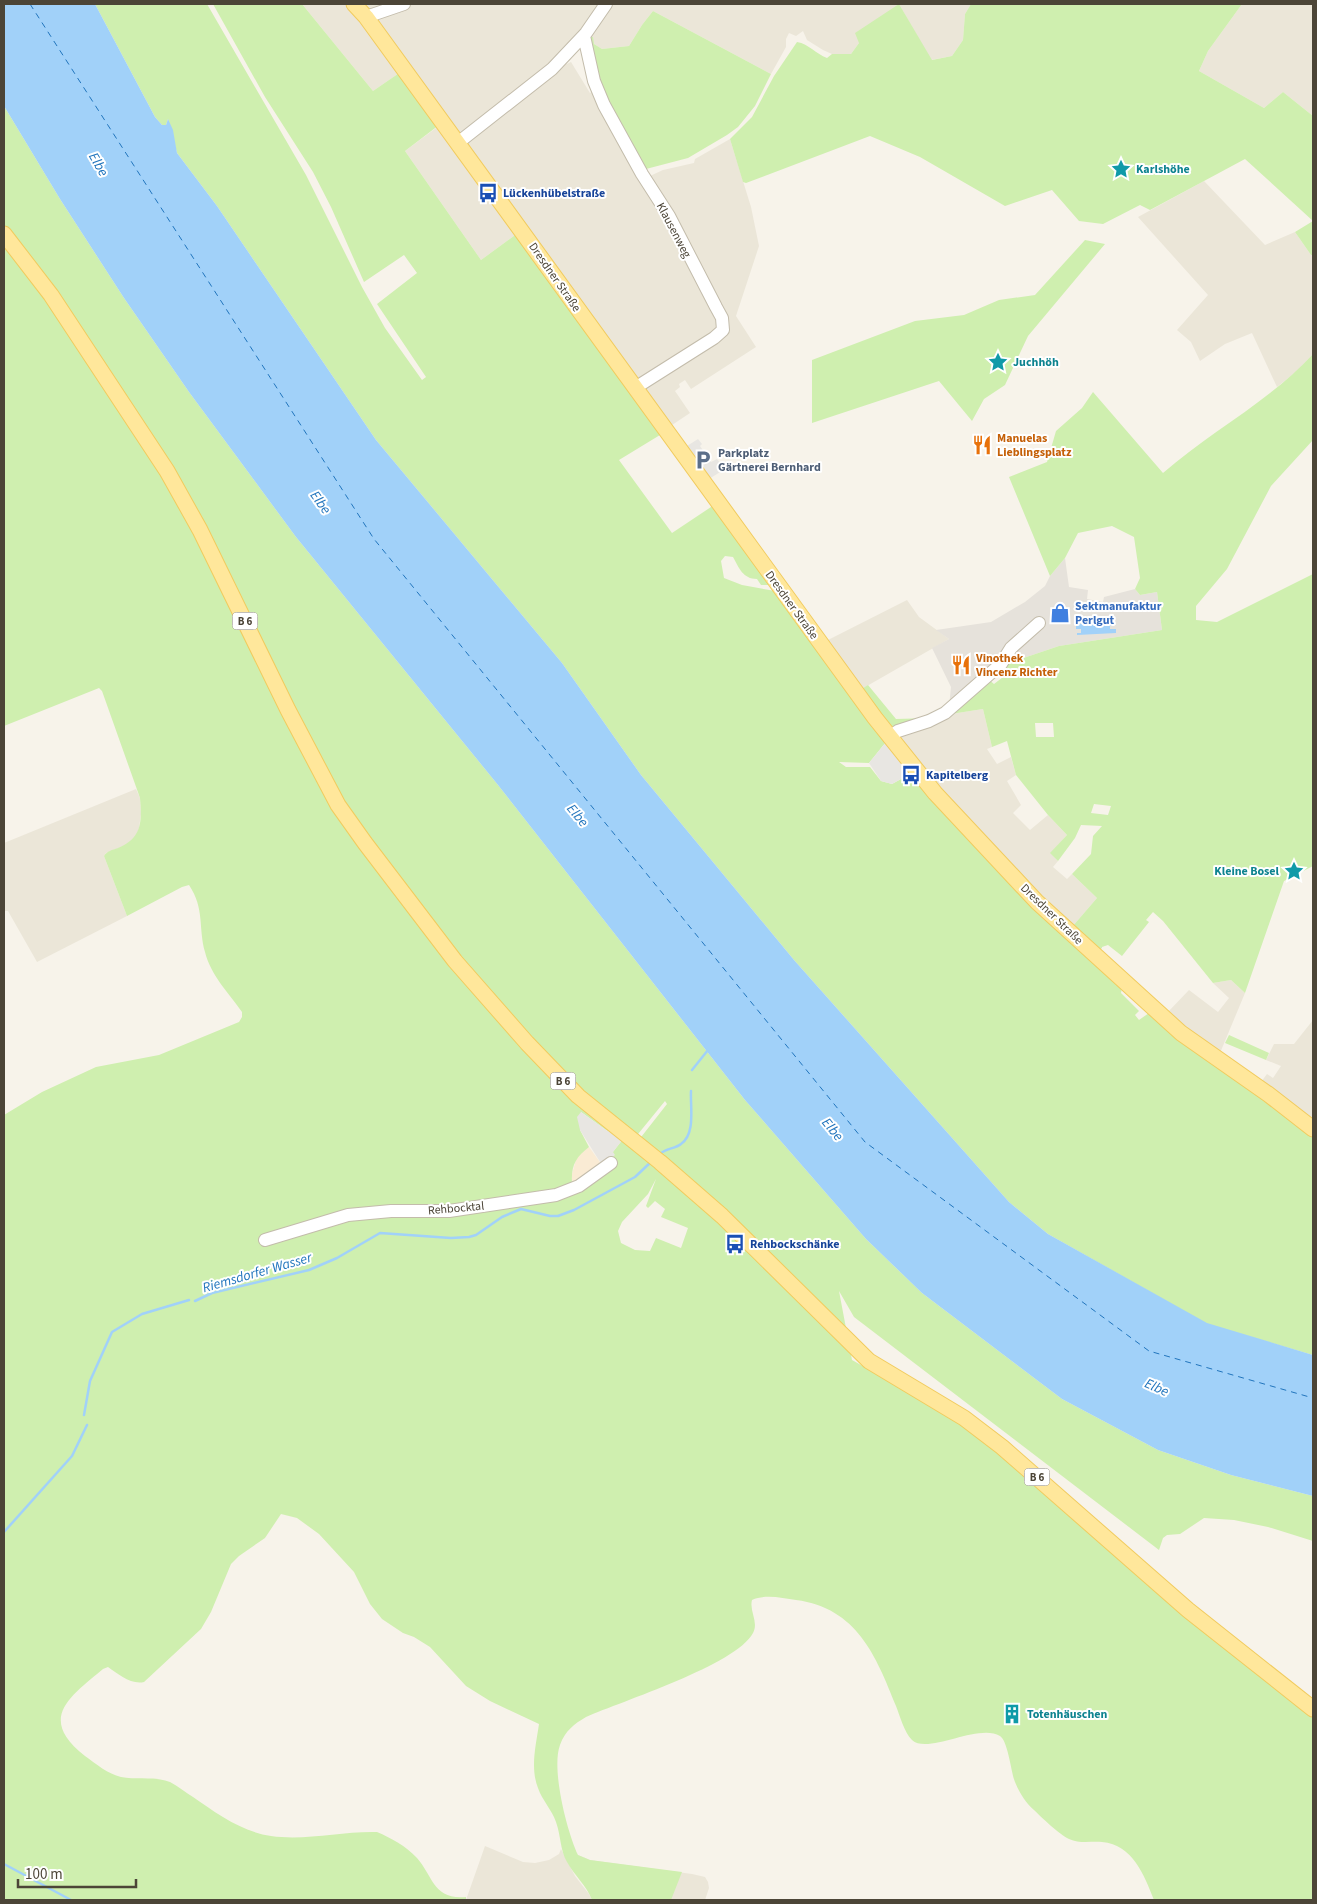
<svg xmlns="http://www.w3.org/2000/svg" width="1317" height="1904" viewBox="0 0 1317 1904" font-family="'Source Sans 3',sans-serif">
<rect width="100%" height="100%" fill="#f7f3ea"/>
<path fill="#ebe6d8" d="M302,4H601L564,55L460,133L405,69L373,91Z
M612,4H971L965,14L963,40L952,56L931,60L899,4L859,43L851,54H832L823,50L807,40L803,31L796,36L789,33L786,39V47L771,74L653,11L642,25L629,46L602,49L594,44L589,37L593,28Z
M1242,4H1313V116L1283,92L1264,108L1199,71L1208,51Z
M571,62L590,93L595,90L727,322L728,316L723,313L650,176L663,170L694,163L695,159L730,139L751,207L759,246L736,316L756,347L691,389L685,380L679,384L680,387L675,391L690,413L669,427L549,265L529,229L466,142L562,66Z
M440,125L518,233L481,260L405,151Z
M1204,181L1265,245L1295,232L1311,255H1313V354L1297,371L1277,387L1252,333L1225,344L1200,361L1191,342L1177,330L1208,295L1138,217Z
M907,600L919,617L949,639L860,690L826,641Z
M983,709L992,747L987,749L997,764L1011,757L1016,775L1007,781L1021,805L1013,813L1030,830L1048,815L1067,835L1051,853L1058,861L1053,867L1067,879L1072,874L1097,898L1072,927L990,845L899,740L901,735L951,714Z
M136,789L140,798L141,814L139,828L136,837L129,844L106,853L104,856L127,916L37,962L8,911H4V843Z
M1231,980L1245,993L1220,1053L1167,1013L1189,990L1218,1012L1229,998L1213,983Z
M1313,1020V1122L1261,1082L1267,1074L1273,1078L1281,1066L1266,1060L1274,1044H1294Z
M485,1846L523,1862L535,1863L549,1860L559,1854L561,1849L575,1876L589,1894L592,1900H466Z
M578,1855L590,1860L692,1874L705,1877L708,1882L709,1888L705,1900H596Z"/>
<path fill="#faebd4" d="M589,1147L602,1165L579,1180L572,1183V1174L577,1156Z"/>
<path fill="#e6e2db" d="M1065,558L1069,587L1088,590L1087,599L1103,602L1104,597L1135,589L1140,595L1157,592L1162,630L1059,646L1006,664L949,707L951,687L932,648L949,639L936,630L991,622L1025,602L1045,586L1050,576Z"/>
<path fill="#cfefaf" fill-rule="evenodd" d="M95,4H207L306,175L362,287L385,328L422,380L426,377L377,304L417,273L404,255L364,282L331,207L313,172L265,97L213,4H302L373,91L405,69L443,122L405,151L481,260L518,233L567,306L660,435L619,460L672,533L714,505L770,585H761L757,579C743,579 739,568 733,557L725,556L721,561L724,578L742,585L775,591L886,742L869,763L839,762L846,767H870L881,781L892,784L910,774L1122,988L1121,993L1139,1011L1135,1015L1139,1020L1149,1013L1313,1137V1355L1207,1324L1048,1234L1009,1202L794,960L641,775L562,663L376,440L217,206L177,153L168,119L166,125H162L155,117Z
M899,4L932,60L952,56L963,40L965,14L971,4H1242L1208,51L1199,71L1264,108L1283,92L1313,116V255H1311L1295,232L1313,221L1245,159L1150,210L1140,205L1103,224L1079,221L1052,190L1005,206L920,157L870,136L746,183L743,182L730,139L752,117L774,76L797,42C809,44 816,54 827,58L832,54H851L859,43L855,33Z
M653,11L771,74L755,106L738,127L727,135L688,158L646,169L607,101L595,76L589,37H593L594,44L602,49L629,46L642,25Z
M4,106L60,199L124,298L189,392L296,537L498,785L745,1100L866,1239L922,1293L1062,1399L1158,1450L1231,1475L1313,1496V1541L1268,1527L1234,1520L1204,1518L1180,1534L1167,1535L1163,1538L1159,1550L854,1317L839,1291L852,1360L950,1415L1026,1473L1136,1569L1242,1643L1313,1700V1900H1154C1144,1875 1133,1845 1102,1842C1091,1841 1080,1844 1069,1839C1059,1834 1042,1818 1034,1810C1026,1803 1019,1792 1015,1782C1011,1772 1008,1741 1000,1736C978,1723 928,1755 912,1740C904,1732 900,1716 896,1706C876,1656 857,1608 796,1600C782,1598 765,1594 752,1600C749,1611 759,1622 753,1633C736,1665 622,1701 586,1717C574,1724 565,1731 560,1745C551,1769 567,1832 578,1855L590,1860L682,1872L671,1900H592C587,1886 574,1875 567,1862C560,1850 561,1836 556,1822C552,1810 542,1800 538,1788C530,1768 536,1745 539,1724L490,1701L466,1686L430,1647L414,1637L403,1633L382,1619L370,1604L354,1572L319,1534L297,1518L281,1514L265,1538L239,1556L231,1564L211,1612L201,1629L144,1682C131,1685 118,1674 108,1667L103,1669C68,1698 38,1719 85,1756C96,1764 108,1774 121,1777C137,1780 155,1776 170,1782C178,1786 186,1793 193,1797C216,1813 242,1832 271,1836C306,1841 342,1831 377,1832C391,1838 406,1846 417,1858C433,1876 433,1900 466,1897V1900H4V1115L42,1092L96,1067L159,1055L239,1022L242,1017V1012C229,993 211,976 205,952C198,927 205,909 189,885L182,887L127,916L104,856C107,851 112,850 118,848C142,838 142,822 140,798L102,691L99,688L4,726ZM665,1101L667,1104L638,1141L634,1139ZM581,1112L606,1130L623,1139L612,1153L614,1155L579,1180L572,1183C571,1165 576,1157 589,1147L580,1130ZM656,1179L646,1206L648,1208L655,1201L665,1209L661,1217L688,1228L681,1248L656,1238L650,1251L635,1250L621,1243L618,1231L622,1222L648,1194Z
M1085,240L1105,244L1028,336L1005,385L984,399L972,421L939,381L812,423V360L915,321L964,315L999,300L1035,295Z
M1313,354V440L1271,486L1227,569L1196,606V620L1217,622L1313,574V866L1284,881L1245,993L1231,980L1213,983L1163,921L1153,912L1146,920L1149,922L1122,956L1108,945L1102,947V948L1098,951L1072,927L1097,898L1072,874L1091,854L1093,836L1102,826L1081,825L1075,838L1058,861L1050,853L1067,835L1048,815L1016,775L1007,741L992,747L983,709L951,714L987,678L994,684L1007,674L1006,664L1059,646L1162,630L1157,592L1140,595L1135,589L1140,578L1134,537L1112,526L1078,533L1065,558L1050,576L1009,477L1047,462L1056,431L1082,408L1093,392L1163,473C1211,431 1270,401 1313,354ZM1035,723H1053L1054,737H1036ZM1094,804L1111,806L1108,815L1091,813Z
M868,685L896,719L930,718L902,726L888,727L860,690Z
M1229,1035L1269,1053L1266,1060L1225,1043Z"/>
<path fill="#e8e6e2" d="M698,439L702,444L700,446L711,462L717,459L725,469L709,479L687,446Z
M886,742L910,774L892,784L881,781L869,763Z
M581,1112L606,1130L623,1139L613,1152L615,1155L602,1165L580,1130L577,1117Z"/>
<path fill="#a1d1f9" d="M4,4H95L155,117L162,125H166L168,119L173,130L177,153L217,206L376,440L562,663L641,775L794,960L1009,1202L1048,1234L1207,1323L1313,1355V1496L1231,1475L1158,1450L1062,1399L922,1293L866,1239L745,1100L498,785L296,537L189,392L124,298L60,199L4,106Z
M1101,617L1113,619L1114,625L1110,626V629H1116V633L1077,635V633H1081V629H1076V626L1088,620Z"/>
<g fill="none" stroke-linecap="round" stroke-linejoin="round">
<path stroke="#a1d1f9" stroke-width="2.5" d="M692,1070L708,1050
M660,1154C666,1148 675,1149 681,1144C696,1134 690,1106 691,1091
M195,1301L212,1293L309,1270L337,1258L380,1233L451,1238L469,1237L476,1235L502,1217L521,1209L550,1216H558L574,1210L635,1177L652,1161
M84,1415L90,1381L112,1332L142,1314L189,1300
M4,1532L72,1456L87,1425
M4,1864L71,1900"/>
<path stroke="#2175bd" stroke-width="1" stroke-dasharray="6 5" stroke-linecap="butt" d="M30,4L374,539L865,1142L1149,1351L1313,1398"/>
<defs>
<path id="minor" d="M366,17L404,4
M586,33L584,36L594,81L604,105L642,174L669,216L716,307L722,318L723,330L714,338L635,388
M459,142L552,69L586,33L606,4
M889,737L898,731L929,721L945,713L1001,664L1011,648L1039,623
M265,1240L348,1215L391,1211H449L556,1195L579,1186L611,1163"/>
<path id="major" d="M354,4L366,17L875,718L935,793L1037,902L1181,1033L1268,1094L1313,1129
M4,234L51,295L167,471L200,530L288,710L338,805L365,843L455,961L527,1043L578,1096L660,1162L722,1216L869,1361L964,1418L1002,1447L1188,1610L1313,1709"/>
</defs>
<use href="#minor" stroke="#c3bcab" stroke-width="14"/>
<use href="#major" stroke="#f1cb5e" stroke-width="17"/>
<use href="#minor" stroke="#fff" stroke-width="12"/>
<use href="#major" stroke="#ffe79b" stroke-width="15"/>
</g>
<defs>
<symbol id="sight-bare" viewBox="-9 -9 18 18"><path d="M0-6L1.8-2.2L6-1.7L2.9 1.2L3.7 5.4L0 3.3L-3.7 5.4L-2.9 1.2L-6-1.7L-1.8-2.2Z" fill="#0f9aa8" stroke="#fff" stroke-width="2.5" paint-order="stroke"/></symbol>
<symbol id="bus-bare" viewBox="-9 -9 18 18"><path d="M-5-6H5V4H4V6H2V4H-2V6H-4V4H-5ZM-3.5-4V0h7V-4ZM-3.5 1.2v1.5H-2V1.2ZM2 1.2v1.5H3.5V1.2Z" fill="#1a4fb4" stroke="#fff" stroke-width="2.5" paint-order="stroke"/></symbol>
<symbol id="restaurant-bare" viewBox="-9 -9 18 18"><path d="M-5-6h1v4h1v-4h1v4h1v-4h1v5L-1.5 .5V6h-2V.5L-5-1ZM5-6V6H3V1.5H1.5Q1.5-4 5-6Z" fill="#e8710a" stroke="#fff" stroke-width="2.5" paint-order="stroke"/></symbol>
<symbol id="parking-bare" viewBox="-9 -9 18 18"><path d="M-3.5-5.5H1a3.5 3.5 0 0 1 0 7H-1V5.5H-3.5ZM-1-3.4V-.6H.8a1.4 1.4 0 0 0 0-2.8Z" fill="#5c6f8a" stroke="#fff" stroke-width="2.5" paint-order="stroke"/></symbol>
<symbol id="shop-bare" viewBox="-9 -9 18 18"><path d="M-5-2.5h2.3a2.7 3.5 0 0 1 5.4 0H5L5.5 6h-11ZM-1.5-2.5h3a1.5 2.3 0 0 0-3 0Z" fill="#3f7fe0" stroke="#fff" stroke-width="2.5" paint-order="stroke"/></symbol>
<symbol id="building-bare" viewBox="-9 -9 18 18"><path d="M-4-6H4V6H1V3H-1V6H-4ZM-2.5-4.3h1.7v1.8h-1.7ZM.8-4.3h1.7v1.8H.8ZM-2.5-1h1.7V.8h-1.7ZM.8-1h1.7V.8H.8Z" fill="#0f9aa8" stroke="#fff" stroke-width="2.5" paint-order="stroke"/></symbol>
</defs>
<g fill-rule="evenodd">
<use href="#sight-bare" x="1107" y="155" width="28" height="28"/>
<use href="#bus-bare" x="474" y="179" width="28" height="28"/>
<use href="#sight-bare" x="984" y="348" width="28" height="28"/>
<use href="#restaurant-bare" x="968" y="431" width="28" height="28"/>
<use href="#parking-bare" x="689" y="446" width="28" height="28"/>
<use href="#shop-bare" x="1046" y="599" width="28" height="28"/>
<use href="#restaurant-bare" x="947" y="651" width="28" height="28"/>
<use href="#bus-bare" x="897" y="761" width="28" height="28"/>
<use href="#sight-bare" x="1280" y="857" width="28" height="28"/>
<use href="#bus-bare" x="721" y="1230" width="28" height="28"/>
<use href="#building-bare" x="998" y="1700" width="28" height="28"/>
</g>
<g text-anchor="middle" stroke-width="4" stroke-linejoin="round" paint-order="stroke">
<g fill="#fff" stroke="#827d73" stroke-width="1">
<rect x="232.5" y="612.5" width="25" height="17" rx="4"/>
<rect x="550.5" y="1072.5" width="25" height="17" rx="4"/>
<rect x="1024.5" y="1468.5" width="25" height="17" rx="4"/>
</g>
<g font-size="11" font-weight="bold" fill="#4c4537">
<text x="245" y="625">B 6</text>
<text x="563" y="1085">B 6</text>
<text x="1037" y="1481">B 6</text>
</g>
<g font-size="12" font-weight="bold" fill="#0d838f" stroke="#fff" text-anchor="start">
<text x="1136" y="173">Karlshöhe</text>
<text x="1013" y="366">Juchhöh</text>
<text x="1279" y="875" text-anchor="end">Kleine Bosel</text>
<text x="1027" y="1718">Totenhäuschen</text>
</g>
<g font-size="12" font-weight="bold" fill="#164399" stroke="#fff" text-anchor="start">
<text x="503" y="197">Lückenhübelstraße</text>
<text x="926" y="779">Kapitelberg</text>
<text x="750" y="1248">Rehbockschänke</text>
</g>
<g font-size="12" fill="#4c4537" stroke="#fff">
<text transform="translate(674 230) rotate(62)" y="4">Klausenweg</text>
<text transform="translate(555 277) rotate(55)" y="4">Dresdner Straße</text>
<text transform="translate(792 605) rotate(54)" y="4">Dresdner Straße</text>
<text transform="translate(1052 914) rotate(44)" y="4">Dresdner Straße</text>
<text transform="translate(456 1208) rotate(-5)" y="4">Rehbocktal</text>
</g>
<g font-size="12" font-weight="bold" fill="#c56008" stroke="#fff" text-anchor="start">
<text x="997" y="442">Manuelas<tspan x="997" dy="14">Lieblingsplatz</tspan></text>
<text x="976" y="662">Vinothek<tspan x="976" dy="14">Vincenz Richter</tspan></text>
</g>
<g font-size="12" font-weight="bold" fill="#4e5e75" stroke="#fff" text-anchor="start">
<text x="718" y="457">Parkplatz<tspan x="718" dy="14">Gärtnerei Bernhard</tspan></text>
</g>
<g font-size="12" font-weight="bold" fill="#366cbe" stroke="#fff" text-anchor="start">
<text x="1075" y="610">Sektmanufaktur<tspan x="1075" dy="14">Perlgut</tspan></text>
</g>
<g font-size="14" font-style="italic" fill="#2175bd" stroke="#fff">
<text transform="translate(99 164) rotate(60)" y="5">Elbe</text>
<text transform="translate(321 502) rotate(54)" y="5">Elbe</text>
<text transform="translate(578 815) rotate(50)" y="5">Elbe</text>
<text transform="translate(833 1129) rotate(51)" y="5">Elbe</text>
<text transform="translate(257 1272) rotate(-16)" y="5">Riemsdorfer Wasser</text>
<text transform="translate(1157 1387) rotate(24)" y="5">Elbe</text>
</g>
</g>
<rect width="1317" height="1904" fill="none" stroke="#4c4537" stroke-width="10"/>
<path d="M18 1879v8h118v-8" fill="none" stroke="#4c4537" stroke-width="2.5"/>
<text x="25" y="1879" font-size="15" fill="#4c4537" stroke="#ffffff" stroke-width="4" paint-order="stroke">100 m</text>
</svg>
